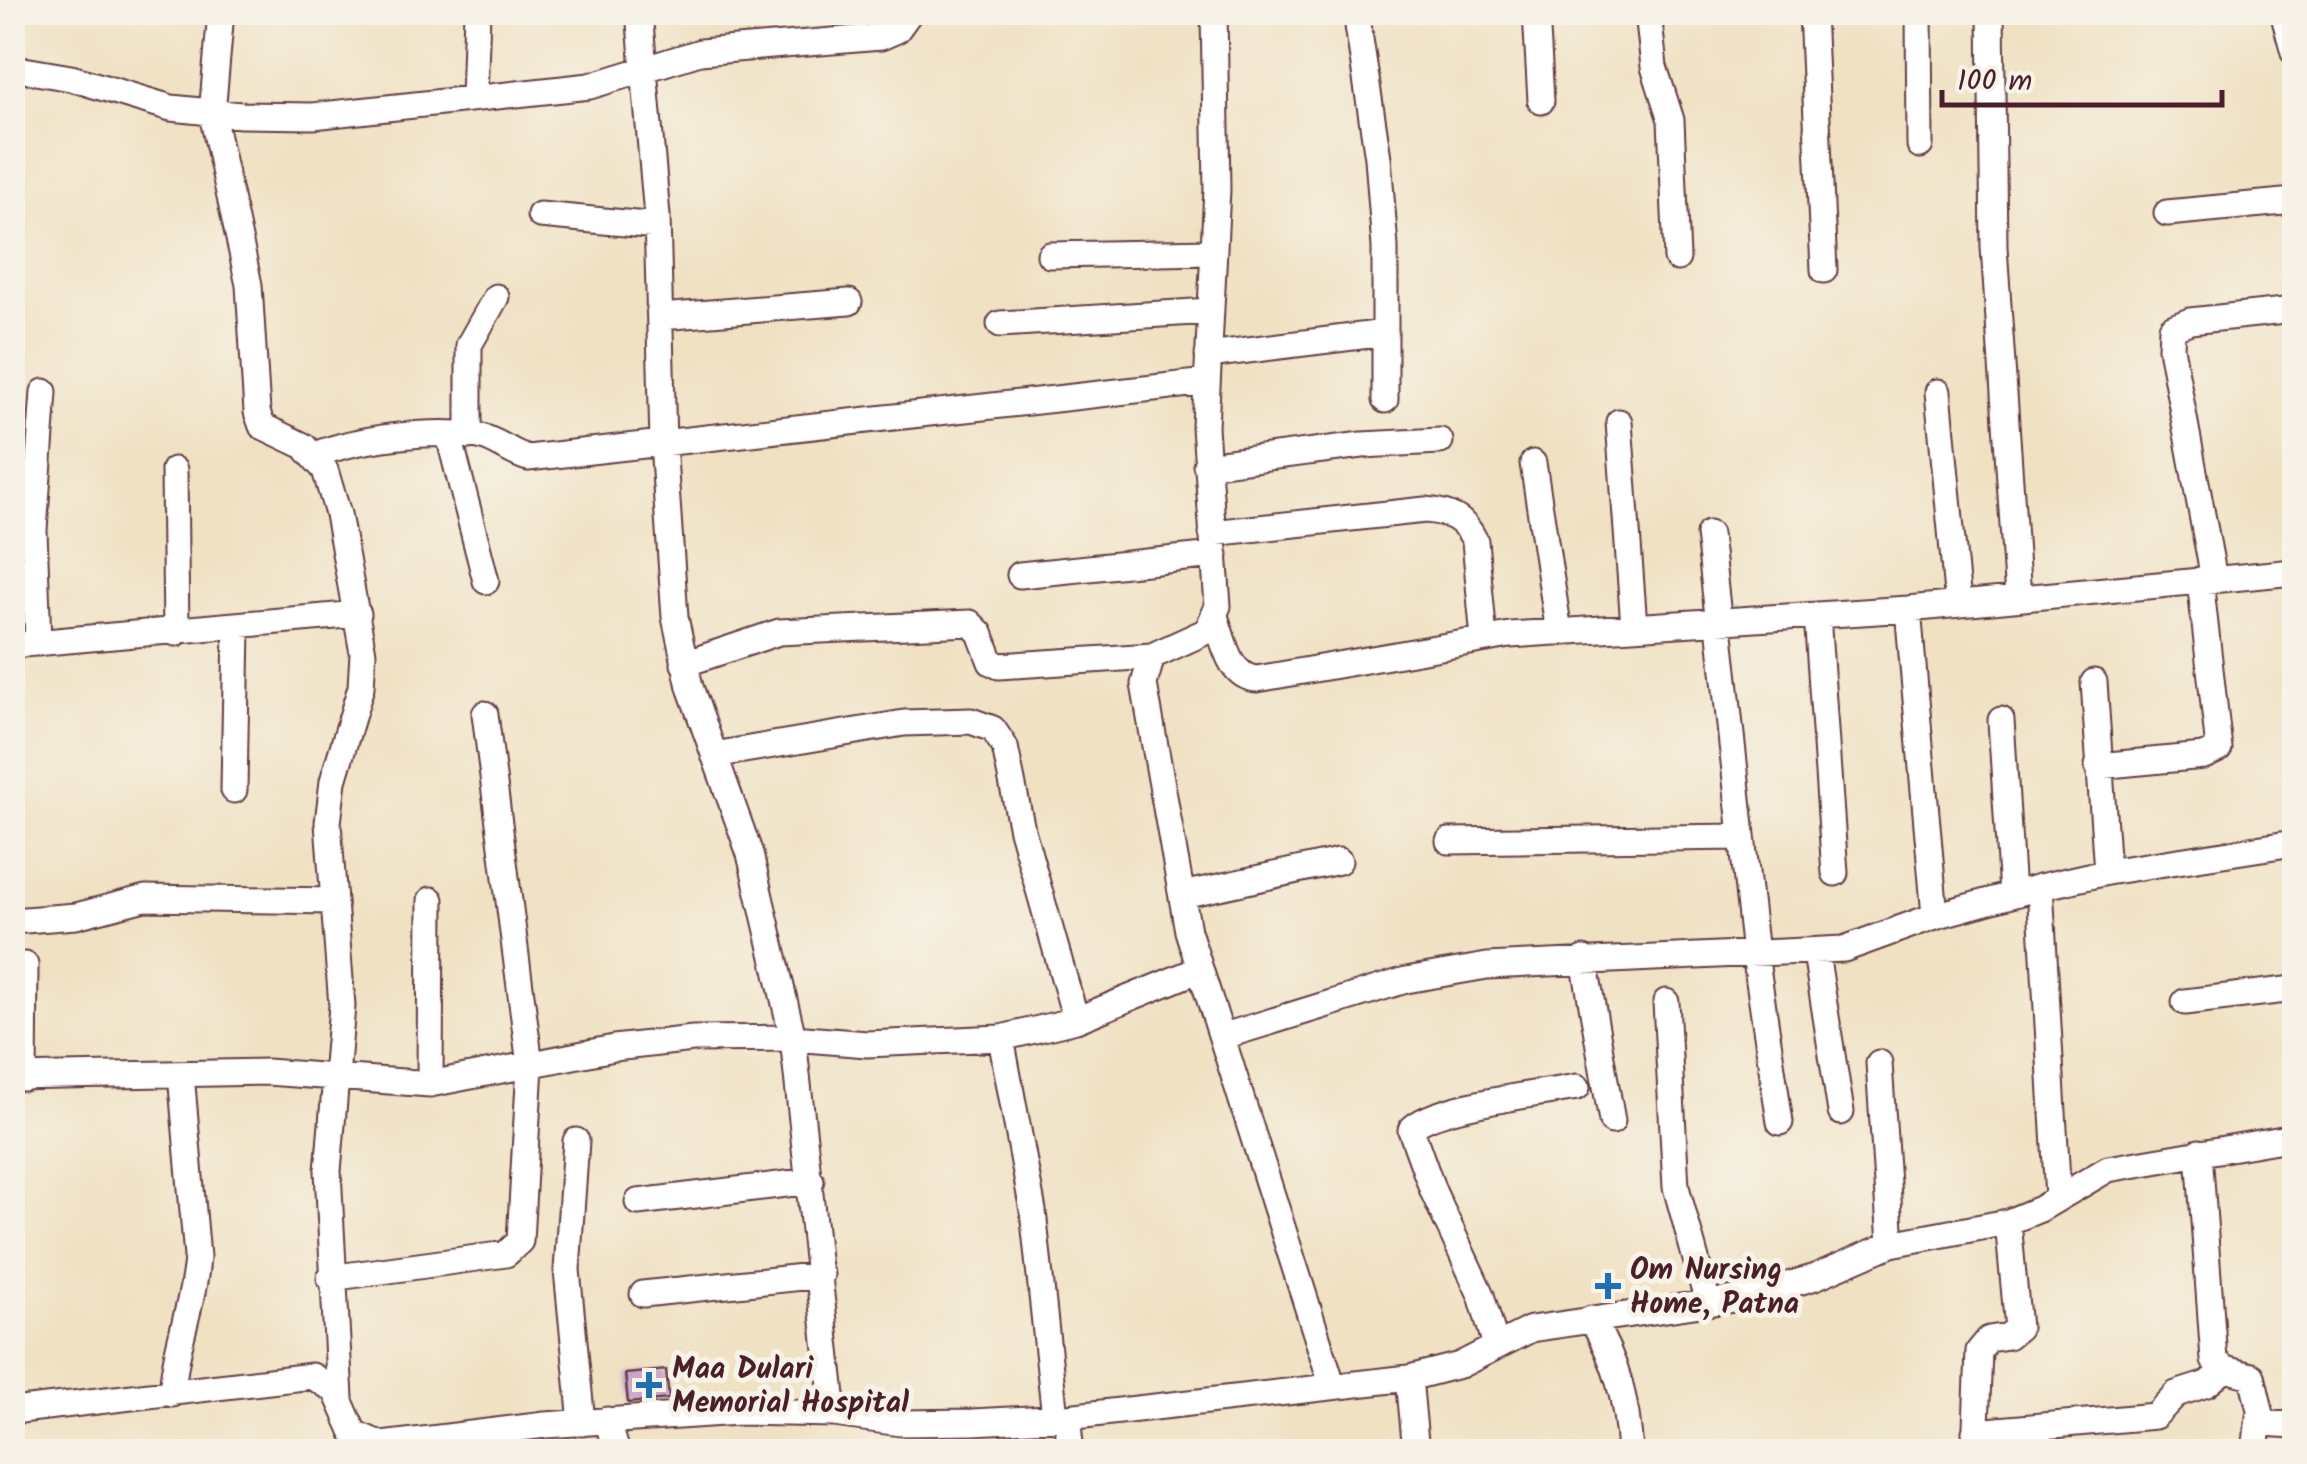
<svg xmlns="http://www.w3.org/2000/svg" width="2307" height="1464" viewBox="0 0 2307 1464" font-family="Kalam,sans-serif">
<rect width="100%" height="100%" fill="#f7f3e8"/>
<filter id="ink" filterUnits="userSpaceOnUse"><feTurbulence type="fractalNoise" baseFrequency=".01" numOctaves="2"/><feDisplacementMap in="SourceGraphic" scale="20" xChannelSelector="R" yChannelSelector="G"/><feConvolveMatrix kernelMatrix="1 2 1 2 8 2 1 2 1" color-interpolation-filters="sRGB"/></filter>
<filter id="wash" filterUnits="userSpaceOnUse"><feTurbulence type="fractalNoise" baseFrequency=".0048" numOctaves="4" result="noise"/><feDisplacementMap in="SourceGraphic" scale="40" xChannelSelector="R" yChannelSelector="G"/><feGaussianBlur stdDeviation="2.25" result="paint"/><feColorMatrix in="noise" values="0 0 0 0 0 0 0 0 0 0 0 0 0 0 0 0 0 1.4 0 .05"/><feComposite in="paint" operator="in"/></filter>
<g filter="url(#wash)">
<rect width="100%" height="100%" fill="#f0e1c3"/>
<g id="blocks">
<path fill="#cba6ca" d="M666,1370L669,1399L628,1403L625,1374Z"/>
</g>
</g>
<g filter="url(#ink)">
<use href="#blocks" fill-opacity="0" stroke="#633c42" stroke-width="2.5"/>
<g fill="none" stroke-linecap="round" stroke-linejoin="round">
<defs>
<path id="minor" d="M221,12L212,114L249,285L257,412L262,426L304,446L325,470L338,514L363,653L361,687L333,781L328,823L342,1006L328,1171L340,1398
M639,12L657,216L663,443L675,617L690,687L750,854L793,1038L834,1414
M1214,12L1217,189L1205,427L1218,606L1207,631L1152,656L1144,684L1188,931L1332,1384
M1356,12L1378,158L1385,247V400
M1536,12L1541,101
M1648,12L1654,67L1671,120L1677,258
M1812,12L1824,270
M1919,12L1920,145
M1991,12L1994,247L2018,598
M2283,12L2294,52
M12,68L71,78L171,108L241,115L313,116L590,86L700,52L881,37L897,30L910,12
M474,97L477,12
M2167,213L2294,201
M540,215L657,226
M1050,255L1213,252
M660,317L849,302
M1000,324L1210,311
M1208,355L1385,333
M1938,392L1958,604
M1619,422L1634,626
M449,436L486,581
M469,436V345L496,297
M315,455C357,438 432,429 478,436C496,439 510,453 528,458L1207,382
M1533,463L1559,632
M1206,465L1362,445L1440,441
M174,470L176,633
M1212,533L1425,510C1450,512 1464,518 1475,541L1484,639
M1709,534L1755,954L1780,1122
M1020,575L1215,555
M2214,579L2171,348L2172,328L2190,321L2294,310
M1908,609L1935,916
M1817,615L1835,873
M1216,619C1224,642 1229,677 1257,679L1510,635L1908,609L2294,572
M38,643L34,530L44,392
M12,645L358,614
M684,664L779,632L970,623L980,633L991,662L999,666L1152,656
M2094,682L2107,872
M2001,720L2012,894
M714,755L904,723L971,721L993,729L1005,747L1022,830L1076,1020
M2098,766L2204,756L2219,749L2200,580
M234,790L237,627
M1449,841L1741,837
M2040,887L2058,1198
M1182,895L1339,861
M12,921L76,916L145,898L333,901
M1816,953L1841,1112
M1584,959L1612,1121
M1666,1002L1676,1187L1708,1303
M2185,1002L2294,989
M1224,1036L1406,980L1487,966L1844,949L1935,916L2040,887L2107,872L2294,843
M1001,1038L1033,1211L1055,1417
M1879,1063L1891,1244
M12,1077L267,1072L430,1084L614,1048L693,1039L793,1038L867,1044L1001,1038L1076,1020L1200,969
M24,1078L25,965
M430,1084L431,900
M576,1141L567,1270L582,1423
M2199,1152L2214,1360L2225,1369L2252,1376L2263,1423L2294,1425
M638,1202L811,1181
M330,1278L506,1254L520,1241L530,1065L485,714
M643,1294L821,1275
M1591,1319C1617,1361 1627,1402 1630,1452
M1496,1346L1481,1295L1433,1191L1411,1130C1428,1106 1545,1093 1577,1087
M1409,1378L1416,1452
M172,1394C175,1344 194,1304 197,1257L181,1074
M12,1411L312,1376L335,1390L354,1433L382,1445L545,1425L738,1412L834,1414L901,1423L973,1422L1067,1417L1409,1378L1460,1365L1531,1329L1748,1297L1815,1277L1891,1244L2008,1222L2040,1209L2108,1169L2294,1137
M1067,1417L1071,1452
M607,1420L617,1452
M1975,1432L2155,1416L2176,1394L2207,1384L2225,1369
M1975,1452L1979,1351L1989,1339L2008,1336L2018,1328L2008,1222
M2255,1452L2259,1417"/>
</defs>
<use href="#minor" stroke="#633c42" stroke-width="29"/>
<use href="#minor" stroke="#fff" stroke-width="25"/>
</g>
</g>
<g fill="#1f6fb2" stroke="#f7f3e8" stroke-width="4">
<path d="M1603 1271h10v10h10v10h-10v10h-10v-10h-10v-10h10z"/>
<path d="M644 1370h10v10h10v10h-10v10h-10v-10h-10v-10h10z"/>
</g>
<g text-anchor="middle" stroke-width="10" stroke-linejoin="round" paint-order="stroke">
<g font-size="30" font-weight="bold" fill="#4a1f2b" stroke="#f7f3e8" text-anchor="start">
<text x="1630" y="1279">Om Nursing<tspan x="1630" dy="34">Home, Patna</tspan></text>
<text x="672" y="1378">Maa Dulari<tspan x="672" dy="34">Memorial Hospital</tspan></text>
</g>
</g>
<rect width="2307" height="1464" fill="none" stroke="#f7f3e8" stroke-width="50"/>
<path d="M1942 90v15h280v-15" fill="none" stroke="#4a1f2b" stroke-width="5"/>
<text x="1957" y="90" font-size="30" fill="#4a1f2b" stroke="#f7f3e8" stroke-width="8" paint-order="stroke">100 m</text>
</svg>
